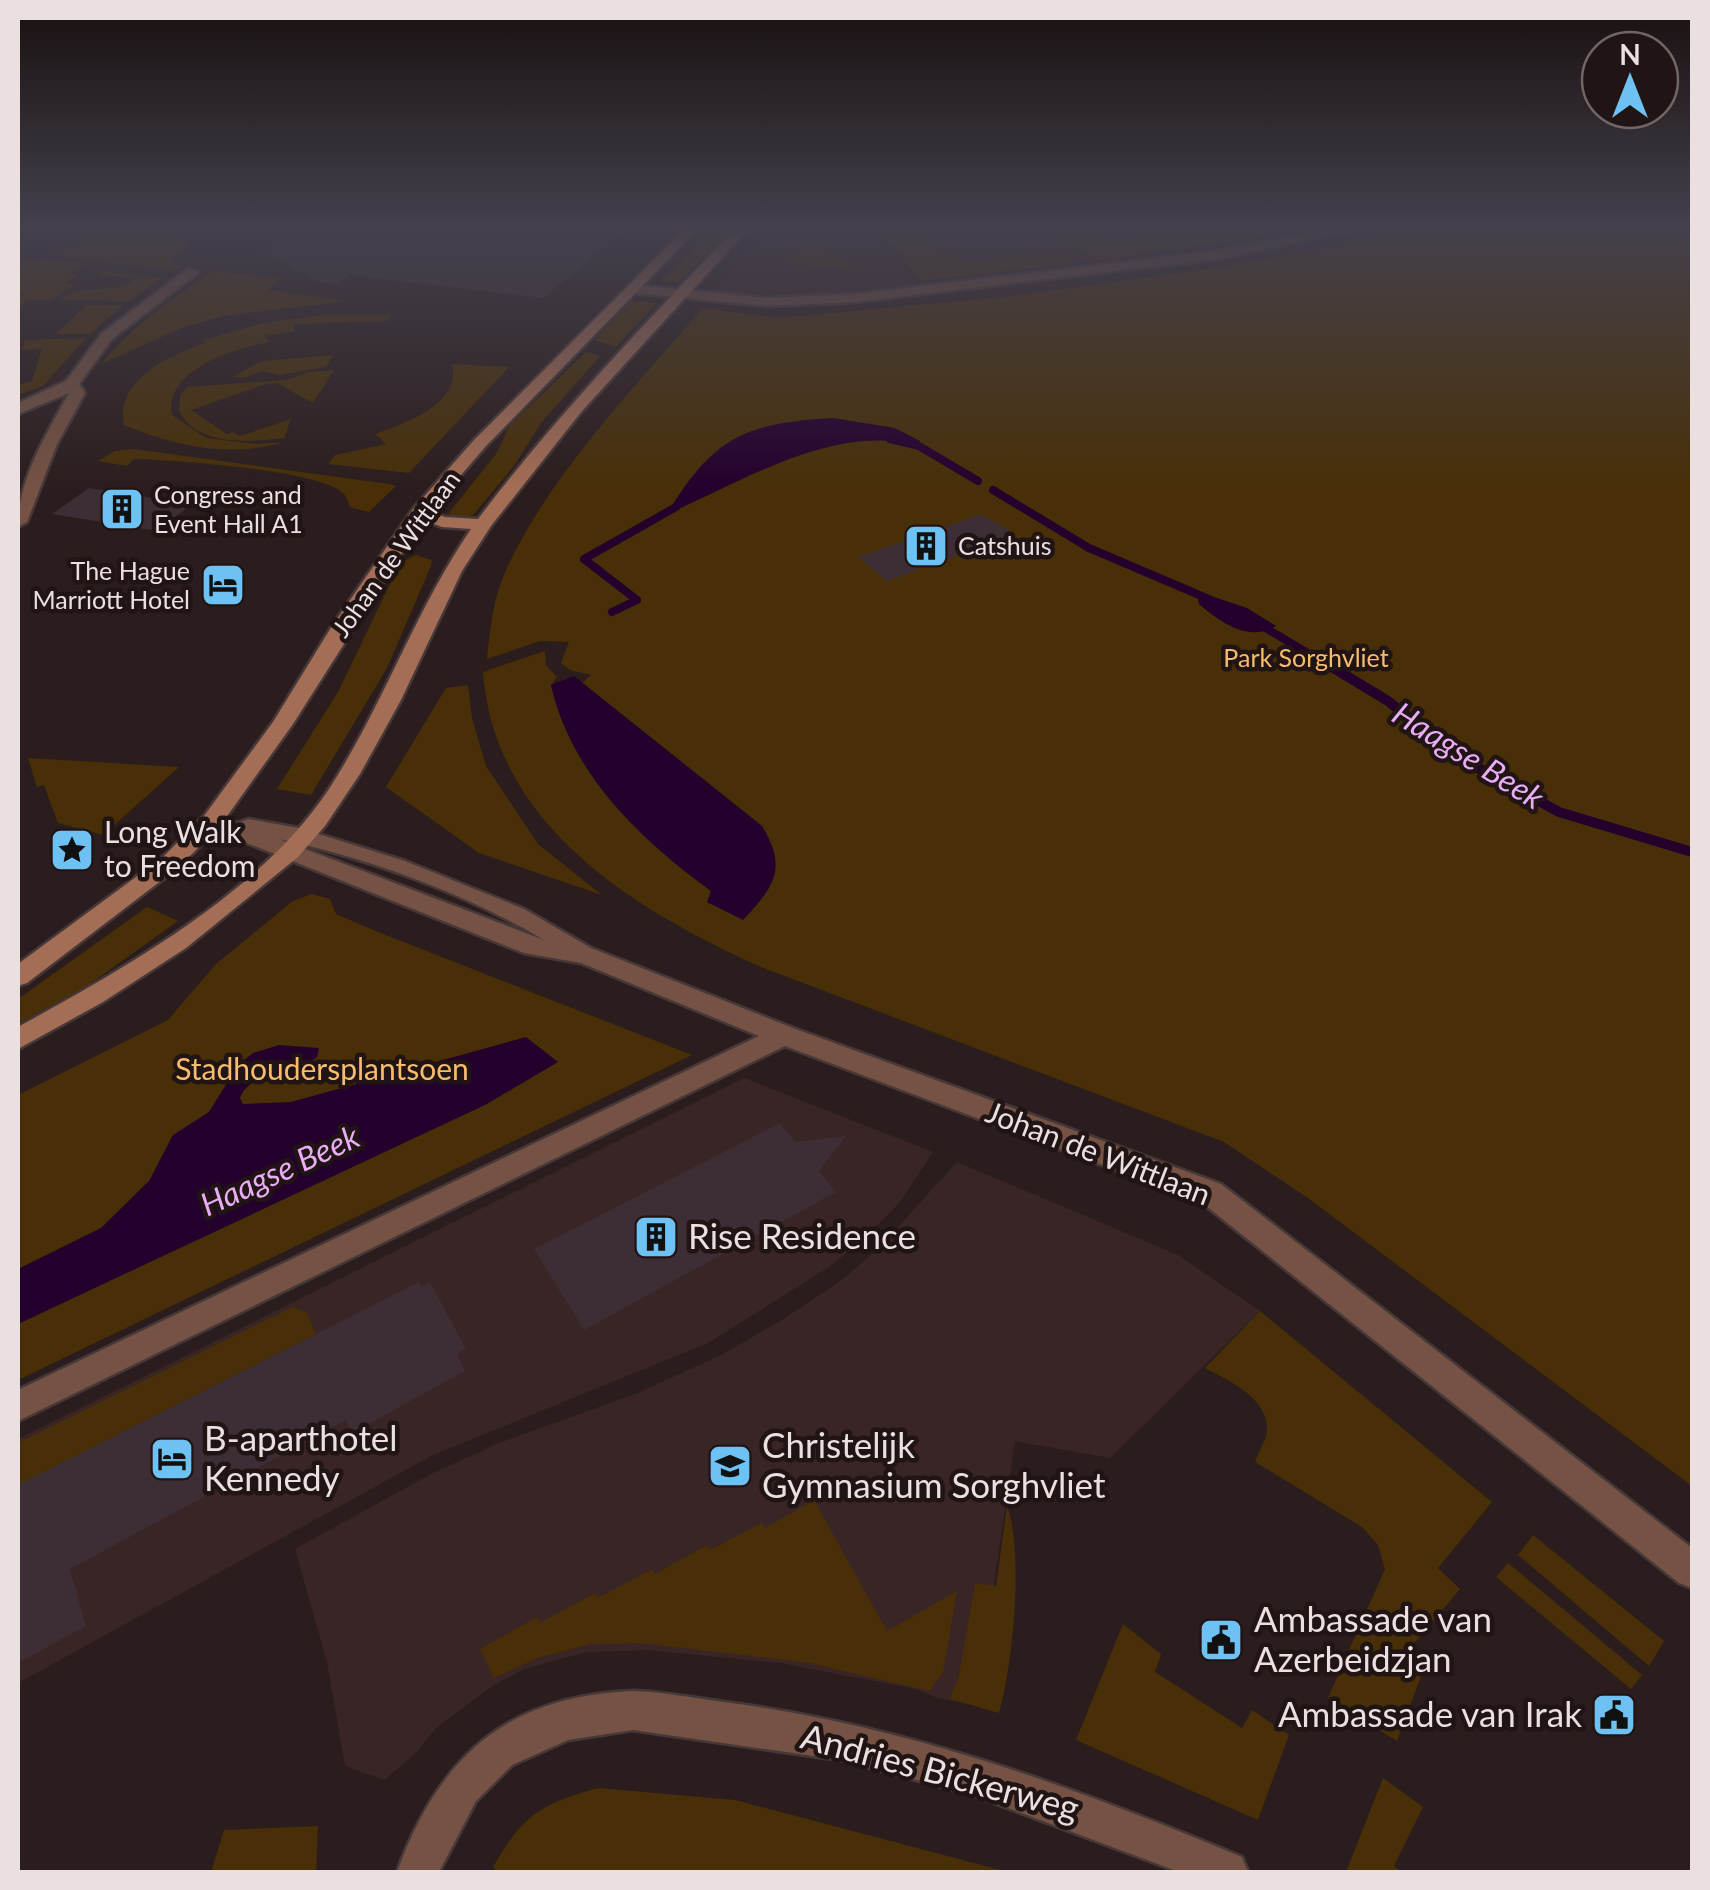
<svg xmlns="http://www.w3.org/2000/svg" width="1710" height="1890" viewBox="0 0 1710 1890" font-family="Lato,sans-serif">
<rect width="100%" height="100%" fill="#2b1d1d"/>
<path fill="#3a2526" d="M770,227H870L920,288L789,298L713,291Z
M887,227H1056L1105,260L932,280Z
M744,1078L933,1152L900,1202L867,1236L829,1267L708,1343L433,1455L18,1683V1439Z
M957,1162L1178,1255L1260,1311L1110,1458L1015,1441L976,1705L937,1698L917,1689L780,1663L648,1650L587,1652L524,1669L494,1685L437,1727L415,1754L384,1780L345,1766L327,1662L295,1549L431,1474L499,1443L638,1393L723,1354L785,1318L839,1282L878,1249Z"/>
<path fill="#482f07" d="M105,227H141L185,237L188,246L172,260L174,264L183,266L172,271L47,253L68,245L81,246V240L76,239Z
M707,227H733L678,282L661,281L698,245Z
M876,227H933L929,231L937,249L965,261L1061,253L1073,257L1072,264L921,281Z
M1031,227H1070L1117,242L1151,233L1184,245L1155,227C1170,227 1181,230 1195,232C1203,233 1211,227 1219,228C1239,229 1255,227 1275,234L1099,261C1077,247 1053,242 1031,227Z
M1427,227H1692V1486L1308,1198L1224,1142L761,967C634,910 494,825 483,672L545,651L546,665L557,677L551,685C571,774 640,839 711,891L708,903L720,907L762,826L582,683L591,675L570,670L561,663L569,642L540,641L487,659C490,632 492,604 503,577C542,484 636,385 703,308L780,318L1004,297L1224,267Z
M806,242C829,246 838,263 862,268L859,271L788,263Z
M42,259L87,264L68,273L78,275L65,283L75,285L51,300H27L18,309V299L26,293L18,292V263Z
M103,271L162,278L129,301L59,300C84,282 110,296 136,279L96,274Z
M214,271L279,278L268,290L347,301L223,316L184,327L101,364C134,325 171,298 214,271Z
M631,301L657,303L616,347L594,340Z
M86,305H123L90,334H56Z
M331,314L393,315L387,321L293,324L295,331L266,336L269,342C236,348 163,370 172,415L206,438L256,444L283,442C231,459 171,445 124,425C116,378 169,356 205,343L203,340L263,323Z
M86,338L43,386L18,395V385L32,381L42,349L22,350L25,340Z
M586,352L600,356L541,423L514,466L474,514L466,518L448,514L496,454L510,425Z
M333,355L326,367L280,375L261,371L245,378L232,377L262,361Z
M452,364L509,367L409,473L328,464L335,455L386,444L375,434C405,424 462,404 452,364Z
M334,370L313,403L277,383L263,385L191,410L227,434L233,432L240,436L291,419L284,438C251,442 195,447 179,410L180,396L187,387L286,380L309,372Z
M134,449L389,484L396,486L369,512L350,507C348,502 347,497 343,493C319,470 172,460 134,459L127,466L98,461L115,451Z
M416,555L432,560L431,566L387,668L311,795L277,789L338,692L400,563Z
M468,685L472,718L486,766L538,844L602,895L479,853L386,787L446,688Z
M28,758L179,767L103,835L58,823L44,785L37,787Z
M312,894L330,899L336,914L378,932L692,1055L18,1380V1095L168,1020L216,964L293,901Z
M147,907L178,921L87,986L18,1024V999Z
M293,1307L307,1313L316,1334L18,1485V1443Z
M1260,1311L1492,1502L1438,1568L1460,1589L1401,1659L1422,1674L1397,1741L1328,1698L1385,1569L1378,1545L1362,1527L1255,1462C1258,1453 1266,1440 1267,1431C1269,1398 1229,1381 1205,1368Z
M814,1500L887,1631L957,1591L943,1672L929,1691L810,1663L642,1643L591,1644L540,1657L494,1678L480,1649L537,1617L540,1623L595,1593L598,1598L652,1569L655,1574L707,1545L710,1550L762,1523L765,1528Z
M1007,1506C1024,1553 1013,1664 999,1713L950,1699L959,1676L975,1583L996,1586Z
M1533,1535L1664,1641L1649,1666L1518,1555Z
M1508,1563L1642,1675L1631,1689L1496,1577Z
M1123,1624L1161,1654L1155,1672L1242,1728L1252,1710L1289,1735L1258,1820L1076,1740Z
M1383,1778L1423,1807L1394,1866L1402,1872H1346Z
M598,1788L735,1800L1008,1872H497L493,1867C524,1814 539,1805 598,1788Z
M318,1826L316,1872H211L224,1830Z"/>
<path fill="#24002c" d="M833,418L895,428L920,441L919,446C835,422 742,482 667,514C713,437 745,423 833,418Z
M1214,597L1247,608L1276,626C1249,643 1220,622 1199,604L1198,598Z
M574,676L762,826C788,868 774,887 743,920L707,902L711,891C639,838 572,775 551,685Z
M526,1037L558,1062L485,1105L18,1324V1269L101,1228L149,1181L173,1135L209,1112L238,1065L253,1053L279,1045L319,1048L317,1057C296,1074 249,1071 240,1098L243,1104L291,1102Z"/>
<g fill="none" stroke-linecap="round" stroke-linejoin="round">
<path stroke="#24002c" stroke-width="8" d="M890,439L919,446L978,481
M993,490L1089,548L1211,600
M612,612L637,600L584,559L676,507
M1259,624L1326,664"/>
<path stroke="#24002c" stroke-width="10" d="M1322,661L1388,701L1460,758L1559,812L1692,852"/>
</g>
<path fill="#3c2e34" d="M299,227H629L543,298L350,275L336,284L320,282L260,251Z
M89,488L192,504L157,531L52,514Z
M981,514L1015,534L887,581L858,557Z
M780,1123L795,1142L846,1136L819,1171L836,1192L584,1330L534,1249Z
M419,1282L421,1287L430,1282L466,1349L457,1354L465,1371L352,1433L346,1420L70,1569L86,1626L18,1663V1485Z"/>
<g fill="none" stroke-linecap="round" stroke-linejoin="round">
<defs>
<path id="street" d="M1343,227H1367L1216,259L855,302L766,306L634,293L627,289L634,285L766,298L855,294L1216,251Z
M188,269L199,272L112,339L79,384L85,393L57,444L27,522L18,527C18,479 46,435 69,393L18,414V403L66,381L102,333Z
M212,814L238,823L248,819L299,828L405,861L524,909L591,948L793,1028L1221,1184L1692,1548V1588L1679,1583L1201,1202L785,1046L18,1421V1390L759,1036L581,963L524,953L204,826L201,821L204,816ZM279,839C368,858 465,893 544,940Z
M633,1691C664,1692 694,1698 724,1702C905,1725 1074,1787 1242,1857L1248,1872H1179L973,1795L841,1760L633,1730L568,1740L512,1765L476,1801L439,1872H397C439,1757 506,1696 633,1691Z"/>
<path id="secondary" d="M687,227H700L486,446L430,511L445,517L478,519C557,415 647,321 737,227H750L582,411L491,526L462,571L401,700L360,774L325,826L298,857L186,948L103,1002L18,1049V1027C125,968 260,893 329,789C383,706 415,611 471,529L442,527L423,520L293,724L220,826L179,867L27,983L18,986V964L163,857L204,816L273,722L332,626L413,509L474,440Z"/>
</defs>
<use href="#street" stroke="#463838" stroke-width="5"/>
<use href="#secondary" stroke="#463838" stroke-width="5"/>
<use href="#street" fill="#755243" fill-rule="evenodd"/>
<use href="#secondary" fill="#a46d55" fill-rule="evenodd"/>
</g>
<linearGradient id="sky" x2="0" y2="1"><stop stop-color="#181010"/><stop offset="0.46" stop-color="#44404c"/><stop offset="1" stop-color="#44404c" stop-opacity="0"/></linearGradient>
<rect width="1710" height="491" fill="url(#sky)"/>
<defs>
<symbol id="building-square" viewBox="-11 -11 22 22"><rect x="-9" y="-9" width="18" height="18" rx="4" fill="#6ec2f3" stroke="#211414"/><path d="M-4-6H4V6H1V3H-1V6H-4ZM-2.5-4.3h1.7v1.8h-1.7ZM.8-4.3h1.7v1.8H.8ZM-2.5-1h1.7V.8h-1.7ZM.8-1h1.7V.8H.8Z" fill="#111"/></symbol>
<symbol id="hotel-square" viewBox="-11 -11 22 22"><rect x="-9" y="-9" width="18" height="18" rx="4" fill="#6ec2f3" stroke="#211414"/><path d="M-6-4.5h1.5V1H6V5H4.5V3h-9V5H-6ZM-4 0a1.8 1.8 0 1 1 3.6 0ZM.5 0V-2.5h3Q6-2.5 6 0Z" fill="#111"/></symbol>
<symbol id="sight-square" viewBox="-11 -11 22 22"><rect x="-9" y="-9" width="18" height="18" rx="4" fill="#6ec2f3" stroke="#211414"/><path d="M0-6L1.8-2.2L6-1.7L2.9 1.2L3.7 5.4L0 3.3L-3.7 5.4L-2.9 1.2L-6-1.7L-1.8-2.2Z" fill="#111"/></symbol>
<symbol id="school-square" viewBox="-11 -11 22 22"><rect x="-9" y="-9" width="18" height="18" rx="4" fill="#6ec2f3" stroke="#211414"/><path d="M0-5L7-2L0 1L-7-2ZM-4 1L0 2.5L4 1V4Q0 6-4 4Z" fill="#111"/></symbol>
<symbol id="civic-square" viewBox="-11 -11 22 22"><rect x="-9" y="-9" width="18" height="18" rx="4" fill="#6ec2f3" stroke="#211414"/><path d="M-.6-6.5H3V-4.5H.6V-3L4-1V1h2V6H-6V1h2V-1L-.6-3ZM-1.2 2.5V6h2.4V2.5Z" fill="#111"/></symbol>
</defs>
<g fill-rule="evenodd">
<use href="#building-square" x="97" y="484" width="50" height="50"/>
<use href="#building-square" x="901" y="521" width="50" height="50"/>
<use href="#hotel-square" x="198" y="560" width="50" height="50"/>
<use href="#sight-square" x="47" y="825" width="50" height="50"/>
<use href="#building-square" x="631" y="1212" width="50" height="50"/>
<use href="#hotel-square" x="147" y="1434" width="50" height="50"/>
<use href="#school-square" x="705" y="1441" width="50" height="50"/>
<use href="#civic-square" x="1196" y="1615" width="50" height="50"/>
<use href="#civic-square" x="1589" y="1690" width="50" height="50"/>
</g>
<g text-anchor="middle" stroke-width="9" stroke-linejoin="round" paint-order="stroke">
<g font-size="25" fill="#eae0e0" stroke="#211414" text-anchor="start">
<text x="154" y="504">Congress and<tspan x="154" dy="29">Event Hall A1</tspan></text>
<text x="958" y="555">Catshuis</text>
<text x="190" y="580" text-anchor="end">The Hague<tspan x="190" dy="29">Marriott Hotel</tspan></text>
</g>
<g font-size="25" fill="#eae0e0" stroke="#211414">
<text transform="translate(396 554) rotate(-54)" y="9">Johan de Wittlaan</text>
</g>
<g font-size="25" fill="#f7bc6e" stroke="#211414">
<text x="1306" y="667">Park Sorghvliet</text>
</g>
<g font-size="30" fill="#eae0e0" stroke="#211414" text-anchor="start">
<text x="104" y="843">Long Walk<tspan x="104" dy="34">to Freedom</tspan></text>
</g>
<g font-size="30" fill="#f7bc6e" stroke="#211414">
<text x="322" y="1080">Stadhoudersplantsoen</text>
</g>
<g font-size="30" fill="#eae0e0" stroke="#211414">
<text transform="translate(1098 1154) rotate(21)" y="10">Johan de Wittlaan</text>
</g>
<g font-size="32" font-style="italic" fill="#e9adf5" stroke="#211414">
<text transform="translate(1468 756) rotate(32)" y="11">Haagse Beek</text>
<text transform="translate(280 1171) rotate(-25)" y="11">Haagse Beek</text>
</g>
<g font-size="35" fill="#eae0e0" stroke="#211414" text-anchor="start">
<text x="688" y="1249">Rise Residence</text>
<text x="204" y="1451">B-aparthotel<tspan x="204" dy="40">Kennedy</tspan></text>
<text x="762" y="1458">Christelijk<tspan x="762" dy="40">Gymnasium Sorghvliet</tspan></text>
<text x="1254" y="1632">Ambassade van<tspan x="1254" dy="40">Azerbeidzjan</tspan></text>
<text x="1582" y="1727" text-anchor="end">Ambassade van Irak</text>
</g>
<g font-size="35" fill="#eae0e0" stroke="#211414">
<text transform="translate(940 1773) rotate(15)" y="12">Andries Bickerweg</text>
</g>
</g>
<rect width="1710" height="1890" fill="none" stroke="#eae0e0" stroke-width="40"/>
<g transform="translate(1630 80)"><circle r="48" fill="#211414" stroke="#716666" stroke-width="2.5"/>
<path d="M0-8L18 38L0 25L-18 38Z" fill="#6ec2f3"/>
<text y="-15" font-size="28" font-weight="bold" text-anchor="middle" fill="#eae0e0">N</text>
</g>
</svg>
